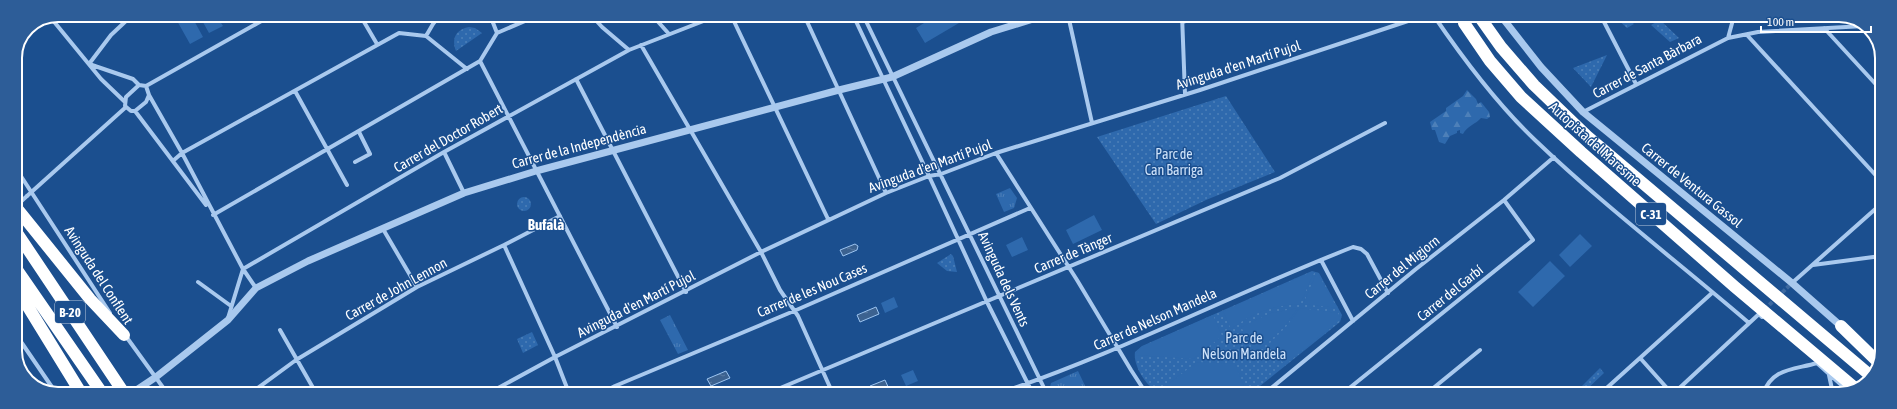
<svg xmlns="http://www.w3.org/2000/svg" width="1897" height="409" viewBox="0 0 1897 409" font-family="'Asap Condensed',sans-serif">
<defs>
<pattern id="grass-tufts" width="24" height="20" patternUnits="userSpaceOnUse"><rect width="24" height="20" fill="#2e69ad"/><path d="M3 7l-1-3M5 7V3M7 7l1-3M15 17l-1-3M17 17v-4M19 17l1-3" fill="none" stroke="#4d80b9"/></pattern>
<pattern id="forest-firs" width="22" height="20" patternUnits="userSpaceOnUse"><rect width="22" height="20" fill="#2e69ad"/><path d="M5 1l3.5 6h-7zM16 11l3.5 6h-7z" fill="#4d80b9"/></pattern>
<pattern id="park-dots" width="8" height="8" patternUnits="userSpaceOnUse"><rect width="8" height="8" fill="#2e69ad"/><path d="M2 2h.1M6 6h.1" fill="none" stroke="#4d80b9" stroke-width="1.8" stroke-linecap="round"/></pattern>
<pattern id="water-ripples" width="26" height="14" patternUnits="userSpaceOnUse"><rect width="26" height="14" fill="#3c6290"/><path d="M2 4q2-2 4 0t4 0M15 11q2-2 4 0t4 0" fill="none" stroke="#597aa1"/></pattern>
</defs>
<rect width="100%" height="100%" fill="#1b4f8f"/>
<path fill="url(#grass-tufts)" d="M1010,188L1017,198L1014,208L1004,212L996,194Z
M670,315L688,350L678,354L660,320Z
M1078,371L1089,394H1053L1050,387L1051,383Z"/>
<path fill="url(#forest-firs)" d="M1467,90L1476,99L1478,104L1481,102L1489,112L1490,117L1487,119L1481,118C1476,124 1467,126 1463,134L1460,133V130L1457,131V133L1450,136L1445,144L1439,142L1435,130H1432L1430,122L1446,111V108L1463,96Z"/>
<path fill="url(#park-dots)" d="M1614,16H1625L1634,24L1627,28Z
M1660,20L1679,38L1670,42L1651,25Z
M469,27L475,28L482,33L456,51C451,39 456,29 469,27Z
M1607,55L1591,87L1573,68Z
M1226,96L1275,172L1206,200L1156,224L1097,137Z
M517 204a7 7 0 1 1 14 0a7 7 0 1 1-14 0Z
M951,254L953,256L957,272L947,271L937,263Z
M1312,271L1319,273L1342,315L1340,322L1260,386L1155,390C1145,384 1133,365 1135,352L1142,346Z
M532,332L538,345L523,353L517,339Z
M1600,368L1604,373L1583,393L1579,389Z"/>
<path fill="#2e69ad" d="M184,15H191L203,37L190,44L176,19Z
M199,15H216L223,26L209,33Z
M937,15H955L959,23L925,43L916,28Z
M1094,215L1102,230L1073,244L1066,230Z
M1580,234L1592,246L1570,267L1559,255Z
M1022,237L1028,250L1012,257L1006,245Z
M1550,261L1565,276L1533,307L1518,292Z
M1317,272L1337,308L1303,304Z
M1309,273H1314L1300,304C1275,305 1251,313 1231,329L1223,311Z
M894,297L898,307L885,313L881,303Z
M1298,308L1283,328L1256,352L1241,327L1271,313Z
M1300,308L1338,313L1341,319L1285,365L1268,345L1286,327Z
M1213,315L1222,336L1193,359L1135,355L1141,347Z
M1197,362L1235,364L1244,386L1162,389Z
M913,370L918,381L906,386L901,375Z"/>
<path fill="url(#water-ripples)" stroke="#9cc4f0" d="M855,244L858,246L857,250L843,256L840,250Z
M876,307L879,314L860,322L857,315Z
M726,371L730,378L711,386L707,379Z
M885,380L889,389L879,394H873L870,386Z"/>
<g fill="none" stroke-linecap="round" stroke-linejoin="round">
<path stroke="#9cc4f0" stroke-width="2" d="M76,18C89,22 100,21 112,15"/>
<path stroke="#3d69a0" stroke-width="4" stroke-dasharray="4 2" stroke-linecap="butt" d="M1765,309L1792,283"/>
<path stroke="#a9c9ee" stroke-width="4" d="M360,15L377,44
M490,15L497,33
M652,15L669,34
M731,15L828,219
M804,15L886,193
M853,15L929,176L987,302L1033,394
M863,15L1047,394
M1068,15L1092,123
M1182,15L1185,94
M1434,16C1464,60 1496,103 1535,140C1603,205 1678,262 1749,323
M1601,16L1636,84
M593,17L602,27L629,50
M51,18L101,79L125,102
M1182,22L1203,16
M1824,28L1882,91
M1747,35L1881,181
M426,36L433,24L440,15
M1728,38L1734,16
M641,45L761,252L780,290L798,316L833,394
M480,61L617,327
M480,61L497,33L539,15
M89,64L111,35L127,20L130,15
M89,64L133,79L139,85
M576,79L686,292
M139,85L146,86L149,95L146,102L135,111H131L125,106L126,97Z
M146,86L272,15
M295,91L347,185
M149,95L182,153L243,269L256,288
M135,111L206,205
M1583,112L1728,38L1758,32L1864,26
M444,152L464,193
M996,153L1077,280L1131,370L1144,390L1150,394
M174,160L182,153L399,33L426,36L467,69
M355,162L370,154L359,132
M15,167L110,313
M27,196L126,107
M213,215L480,61
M383,229L417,287
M504,245L555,357L569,393
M1321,260L1353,321
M1813,265L1881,256
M198,282L231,306
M1792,283L1881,204
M228,318L243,269L444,152L629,50L719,15
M280,330L316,393
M15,333L56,393
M125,335L167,393
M1641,359L1666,387L1675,394
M1818,364L1848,391
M1829,375L1833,394
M251,393L296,360L417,287L504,245L560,216
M489,393L555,357L761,252L886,193L929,176L941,174L996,153L1200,90L1423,16
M602,393L615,386L794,311L1030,208
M766,394L1280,178L1385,123
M997,394C1119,353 1233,294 1353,247L1361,249L1367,254L1388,293
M1264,394L1416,269L1504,200L1554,157
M1342,394L1533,240L1504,200
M1426,394L1480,350
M1600,394L1712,293
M1673,394L1759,314L1762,317
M1763,394C1772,368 1793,370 1817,363"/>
<path stroke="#a9c9ee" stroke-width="7" d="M1501,16L1541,67L1583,112L1792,283L1842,327
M132,393L156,377L228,320L256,288L308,261L464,193L536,171L839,90L892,77L991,32L1046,15"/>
<path stroke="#fff" stroke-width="12" d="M15,206L90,299L124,335
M15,230L124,393
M15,267L102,393
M15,280L22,297L81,393
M1841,326L1879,363"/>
<path stroke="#a9c9ee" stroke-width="4" d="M15,207L27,196"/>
<path stroke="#fff" stroke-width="12" d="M1479,16L1501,47L1534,85L1587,136L1871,376
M1464,23L1490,61L1521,97L1581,152L1735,287L1855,388"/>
</g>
<g text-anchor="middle" stroke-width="3" stroke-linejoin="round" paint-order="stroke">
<g fill="#1b4f8f" stroke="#bbcadd" stroke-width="1">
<rect x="1636" y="203" width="30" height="22" rx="3"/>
<rect x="55" y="301" width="30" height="22" rx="3"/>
</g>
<g font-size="13" font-weight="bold" fill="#fff">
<text x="1651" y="219">C-31</text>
<text x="70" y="317">B-20</text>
</g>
<g font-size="14" fill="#fff" stroke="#1b4f8f">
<text transform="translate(1238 65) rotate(-18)" y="5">Avinguda d'en Martí Pujol</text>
<text transform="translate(1647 66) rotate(-28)" y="5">Carrer de Santa Bàrbara</text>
<text transform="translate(448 138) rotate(-30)" y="5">Carrer del Doctor Robert</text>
<text transform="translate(1595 144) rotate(42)" y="5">Autopista del Maresme</text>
<text transform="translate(579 146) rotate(-15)" y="5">Carrer de la Independència</text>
<text transform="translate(930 166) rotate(-20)" y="5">Avinguda d'en Martí Pujol</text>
<text transform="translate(1692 185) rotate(39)" y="5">Carrer de Ventura Gassol</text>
<text transform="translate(1073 253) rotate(-23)" y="5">Carrer de Tànger</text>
<text transform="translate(1402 267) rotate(-39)" y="5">Carrer del Migjorn</text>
<text transform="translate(99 275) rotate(57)" y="5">Avinguda del Conflent</text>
<text transform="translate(1004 279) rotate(65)" y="5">Avinguda dels Vents</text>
<text transform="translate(396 289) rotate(-29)" y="5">Carrer de John Lennon</text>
<text transform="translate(812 290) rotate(-23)" y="5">Carrer de les Nou Cases</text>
<text transform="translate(1450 293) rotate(-39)" y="5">Carrer del Garbí</text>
<text transform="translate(636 304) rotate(-27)" y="5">Avinguda d'en Martí Pujol</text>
<text transform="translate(1155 319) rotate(-24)" y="5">Carrer de Nelson Mandela</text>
</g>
<g font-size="14" fill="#cfe3fa" stroke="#1b4f8f">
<text x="1174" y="159">Parc de<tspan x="1174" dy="16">Can Barriga</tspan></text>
<text x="1244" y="343">Parc de<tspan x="1244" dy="16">Nelson Mandela</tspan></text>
</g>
<g font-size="15" font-weight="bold" fill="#fff" stroke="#1b4f8f">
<text x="546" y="230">Bufalà</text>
</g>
</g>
<path d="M0 0H1897V409H0ZM58 22H1839A36 36 0 0 1 1875 58V351A36 36 0 0 1 1839 387H58A36 36 0 0 1 22 351V58A36 36 0 0 1 58 22Z" fill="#2d5d98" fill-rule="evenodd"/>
<path fill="none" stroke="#fff" stroke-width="2" d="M58 22H1839A36 36 0 0 1 1875 58V351A36 36 0 0 1 1839 387H58A36 36 0 0 1 22 351V58A36 36 0 0 1 58 22Z"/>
<path d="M1761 26v6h110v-6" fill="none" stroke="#ffffff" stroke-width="2"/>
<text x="1767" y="26" font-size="12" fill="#ffffff" stroke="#1b4f8f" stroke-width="3" paint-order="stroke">100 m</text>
</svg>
